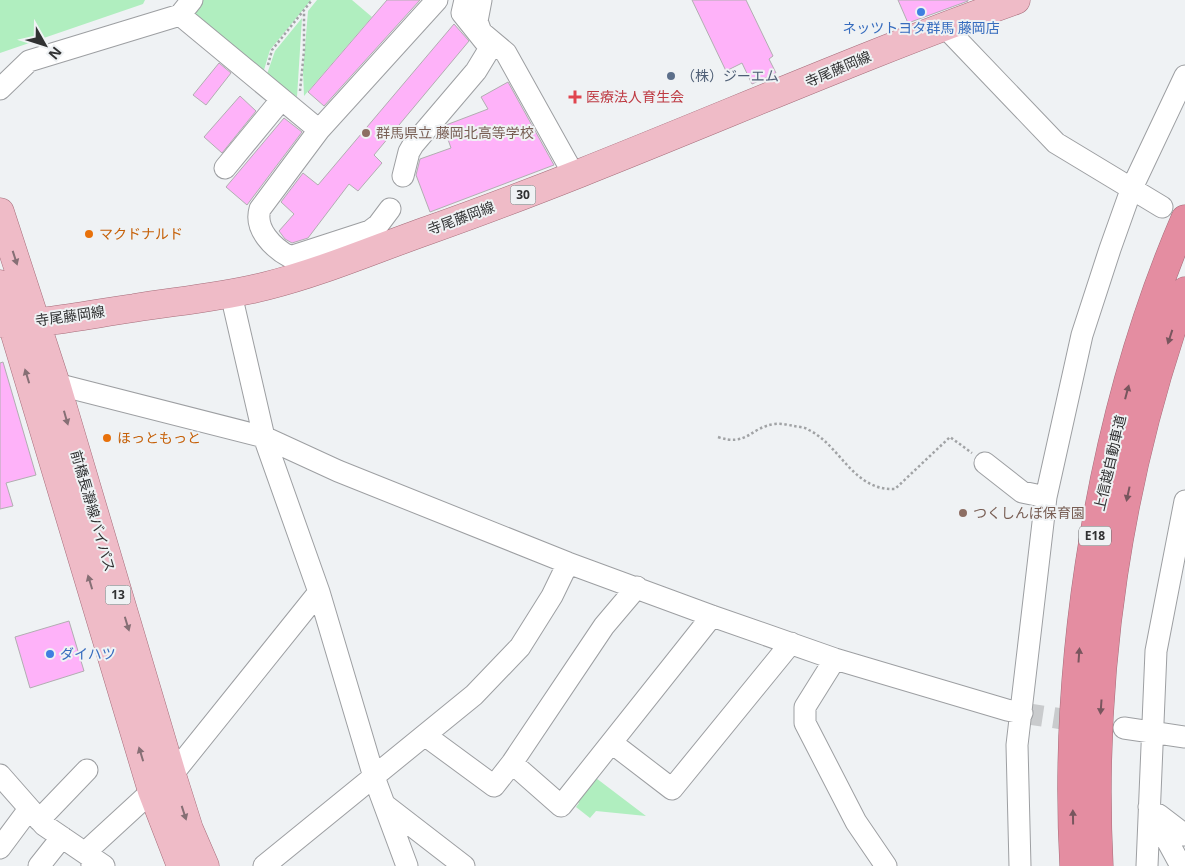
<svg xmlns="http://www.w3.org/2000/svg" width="1185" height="866" viewBox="0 0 1185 866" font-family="'Open Sans','Noto Sans JP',sans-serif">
<rect width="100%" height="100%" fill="#eff2f4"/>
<path fill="#b0eebf" d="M0,0H145L143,4L0,53Z
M195,0H311L270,50L264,70L251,72L183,15Z
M317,0H352L372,17L304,96L303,71L308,11Z
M302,18L297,97L267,74L275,51Z
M592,775L646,816L596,811L590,818L576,807L579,803L574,799Z"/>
<path fill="#feb2f9" stroke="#b1aeb1" d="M387,0H420L324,106L308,92Z
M692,0H746L773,56L769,59L776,73L752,84L742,63L726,71Z
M898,0H968V1L908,23Z
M454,24L469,41L374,155L382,163L358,191L349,184L308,238L292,243L285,239L279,231L294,214L281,202L303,173L318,185Z
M219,63L231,73L206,105L193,95Z
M508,82L554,165L430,212L416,175L420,159L451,148L444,128L446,125L488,109L481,97Z
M240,96L256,111L222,153L204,137Z
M284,118L302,132L247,205L226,187Z
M3,362L36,475L6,483L13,506L0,509V363Z
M69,621L84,671L30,688L15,637Z"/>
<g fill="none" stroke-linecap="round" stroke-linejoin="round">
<path stroke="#c9cbcd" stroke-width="21" stroke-dasharray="21 11" stroke-linecap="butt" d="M1022,713L1089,723"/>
<defs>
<path id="minor" d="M481,0L477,21L481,32L506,53L574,175
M180,15L192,0
M944,26L1056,143L1162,207
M0,89L29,61L180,15L319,130
M225,168L281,100
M403,176L409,152L413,145L476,71L490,48L462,13L465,0
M390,209L378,225L370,231L290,257C273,248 254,229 260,209L319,130L437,0
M231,294L264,437L319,592L374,777L407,866
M56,384L264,437L338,471L568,563L712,616L835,659L1007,710L1022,713
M985,463L1022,492L1046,497
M835,659L805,707V723L856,822L886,866
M1124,728L1185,737
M426,736L494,786L512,763L604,626L637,587
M612,743L672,789L791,643
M512,763L561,806L712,616
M0,775L44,825L104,866
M172,775L319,592
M385,805L464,866
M1149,807L1181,866
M1159,815L1185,835
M39,820L87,770
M0,848L29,809
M39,866L62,837
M92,866L91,847L152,791
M264,866L474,695L520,647L552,596L568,563
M1020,866L1017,745L1046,497L1082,335L1110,249L1131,190L1185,76
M1147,866L1156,651L1185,501"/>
<path id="major" d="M0,212L56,384L172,775L189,829L205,866
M0,284L152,791L181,866
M0,323C44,325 90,314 134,308C178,301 223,297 266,286C322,272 375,249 429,230C627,160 818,71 1016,0"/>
<path id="highway" d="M1074,866C1062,657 1102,411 1185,219
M1099,866C1089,672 1119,474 1185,291"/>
</defs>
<use href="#minor" stroke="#9d9fa2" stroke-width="23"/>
<use href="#major" stroke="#a56d7a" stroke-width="29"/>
<use href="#highway" stroke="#a56d7a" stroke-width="29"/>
<path stroke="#a1a3a5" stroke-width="2.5" stroke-dasharray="2.5 2.5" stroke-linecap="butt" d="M268,65L272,50L312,0
M300,91L304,51V12
M718,437C748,447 750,427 775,424C781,423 788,425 794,426C799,427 805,427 809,430C841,446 853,491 895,489L950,437L972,453"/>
<use href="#minor" stroke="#fff" stroke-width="21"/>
<use href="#major" stroke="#efbbc7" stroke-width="28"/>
<use href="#highway" stroke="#e48da1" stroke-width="28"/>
</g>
<defs><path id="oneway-solid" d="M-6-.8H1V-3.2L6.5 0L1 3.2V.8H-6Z" transform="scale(1.25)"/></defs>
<g fill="#866f75">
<use href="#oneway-solid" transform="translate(15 258) rotate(72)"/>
<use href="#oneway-solid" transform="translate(27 376) rotate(-107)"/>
<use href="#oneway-solid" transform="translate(66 418) rotate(74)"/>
<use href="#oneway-solid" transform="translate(90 582) rotate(-107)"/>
<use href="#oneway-solid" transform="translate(127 624) rotate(73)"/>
<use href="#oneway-solid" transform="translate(141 754) rotate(-107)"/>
<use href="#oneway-solid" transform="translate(184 813) rotate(72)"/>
</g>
<g fill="#78565e">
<use href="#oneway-solid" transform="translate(1170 337) rotate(108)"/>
<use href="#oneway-solid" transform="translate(1127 392) rotate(-75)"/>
<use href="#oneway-solid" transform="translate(1128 494) rotate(102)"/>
<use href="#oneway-solid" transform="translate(1079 655) rotate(-86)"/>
<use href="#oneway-solid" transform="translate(1101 707) rotate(94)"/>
<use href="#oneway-solid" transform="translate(1073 817) rotate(-91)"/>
</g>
<g fill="#3f7fe0" stroke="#eff2f4" stroke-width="2">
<circle cx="921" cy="12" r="5"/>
<circle cx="50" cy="654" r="5"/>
</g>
<circle fill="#5c6f8a" stroke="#eff2f4" stroke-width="2" cx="671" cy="76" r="5"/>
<path fill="#e0444e" stroke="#eff2f4" stroke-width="2" d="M572.5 89.5h5v5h5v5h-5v5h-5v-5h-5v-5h5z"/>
<g fill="#8d6e63" stroke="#eff2f4" stroke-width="2">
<circle cx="366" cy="133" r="5"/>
<circle cx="963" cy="513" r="5"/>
</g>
<g fill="#e8710a" stroke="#eff2f4" stroke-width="2">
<circle cx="89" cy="234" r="5"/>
<circle cx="107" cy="438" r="5"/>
</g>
<g text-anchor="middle" stroke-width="4" stroke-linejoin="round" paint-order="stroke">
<g fill="#eff2f4" stroke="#696b6c" stroke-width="1">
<rect x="510.5" y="185.5" width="25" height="19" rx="4"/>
<rect x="1079" y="526.5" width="32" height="19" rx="4"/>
<rect x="105.5" y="585.5" width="25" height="19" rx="4"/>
</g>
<g font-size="12" font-weight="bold" fill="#303132">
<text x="523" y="199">30</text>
<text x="1095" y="540">E18</text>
<text x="118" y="599">13</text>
</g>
<g font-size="14" fill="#366cbe" stroke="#eff2f4">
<text x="921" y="33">ネッツトヨタ群馬 藤岡店</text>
<text x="60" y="659" text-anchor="start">ダイハツ</text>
</g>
<g font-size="14" fill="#303132" stroke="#eff2f4">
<text transform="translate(838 69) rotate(-23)" y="5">寺尾藤岡線</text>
<text transform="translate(461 218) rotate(-20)" y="5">寺尾藤岡線</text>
<text transform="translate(70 316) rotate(-8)" y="5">寺尾藤岡線</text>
<text transform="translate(1110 463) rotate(-77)" y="5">上信越自動車道</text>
<text transform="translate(93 511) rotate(74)" y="5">前橋長瀞線バイパス</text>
</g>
<g font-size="14" fill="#4e5e75" stroke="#eff2f4" text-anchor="start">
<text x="681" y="81">（株）ジーエム</text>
</g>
<g font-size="14" fill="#be3a42" stroke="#eff2f4" text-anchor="start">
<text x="586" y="102">医療法人育生会</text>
</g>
<g font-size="14" fill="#785e54" stroke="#eff2f4" text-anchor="start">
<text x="376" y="138">群馬県立 藤岡北高等学校</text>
<text x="973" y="518">つくしんぼ保育園</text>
</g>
<g font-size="14" fill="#c56008" stroke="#eff2f4" text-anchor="start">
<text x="99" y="239">マクドナルド</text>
<text x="117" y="443">ほっともっと</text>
</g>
</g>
<g transform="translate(45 45) rotate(129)" stroke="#eff2f4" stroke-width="4" paint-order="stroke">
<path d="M0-4L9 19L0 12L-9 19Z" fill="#303132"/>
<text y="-8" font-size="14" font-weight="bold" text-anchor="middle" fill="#303132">N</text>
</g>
</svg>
